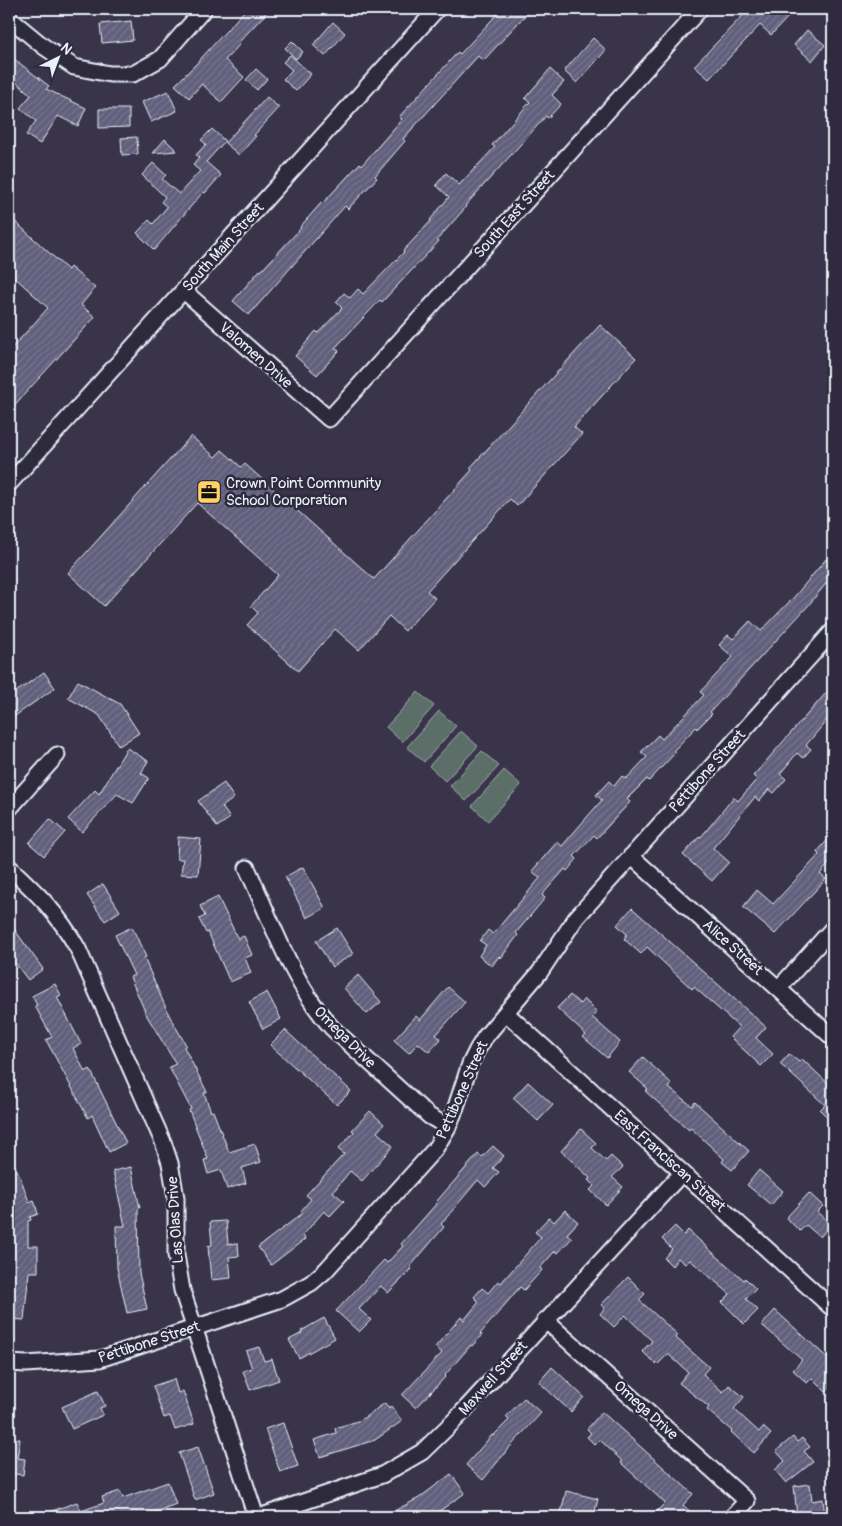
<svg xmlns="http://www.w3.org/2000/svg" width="842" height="1526" viewBox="0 0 842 1526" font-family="Pangolin,sans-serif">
<defs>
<pattern id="building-hatch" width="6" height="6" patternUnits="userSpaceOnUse" patternTransform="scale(1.25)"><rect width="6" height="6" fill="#615e7c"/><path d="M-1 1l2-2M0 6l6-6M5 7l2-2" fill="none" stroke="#78768f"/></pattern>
</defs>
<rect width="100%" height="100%" fill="#39344a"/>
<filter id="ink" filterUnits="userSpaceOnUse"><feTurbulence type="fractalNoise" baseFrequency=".02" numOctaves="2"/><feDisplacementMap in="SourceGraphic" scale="10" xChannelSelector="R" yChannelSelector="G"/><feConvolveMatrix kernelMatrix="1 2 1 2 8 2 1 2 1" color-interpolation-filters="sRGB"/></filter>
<g filter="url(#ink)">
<path fill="#5c6e67" stroke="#a2b0b0" d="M418,692L434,706L402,742L386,727Z
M439,711L456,726L424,762L407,747Z
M461,731L478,746L445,781L429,766Z
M482,751L499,766L466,801L450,786Z
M504,770L521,785L488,821L472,806Z"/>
<path fill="url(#building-hatch)" stroke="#e8f1f8" d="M246,9H270L239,42L240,44L225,60L244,77L221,102L202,84L189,98L175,85L196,64Z
M502,9H531L483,61L478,56L403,139L405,141L375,176L377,178L348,209L345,206L249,315L233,301L260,270L261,271L301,228L300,227L322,202L323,203L360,163L362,165L402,119L399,117L458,52L460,54Z
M749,9H785L791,14L771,35L760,25L709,79L694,66Z
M131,21L133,40L102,43L100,24Z
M333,22L345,33L325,56L313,45Z
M807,30L825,45L812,61L794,45Z
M593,38L606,50L577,83L564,71Z
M292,41L303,52L296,59L285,48Z
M9,55L49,86L46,89L86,108L78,126L58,116L40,144L26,135L36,121L20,108L31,95L9,76Z
M290,55L311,74L296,91L283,79L292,70L283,62Z
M256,69L267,79L257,90L246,80Z
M550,69L564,82L552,95L561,104L548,118L546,116L465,206L466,207L437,240L439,241L382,302L380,300L335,348L339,351L317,375L295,356L316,331L318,333L342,308L336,302L344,293L350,298L358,289L363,294L404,252L403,251L431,221L430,220L449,197L436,185L446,173L459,185L495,147L492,145L530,102L525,98Z
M168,91L177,111L151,122L142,102Z
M267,97L279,108L254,135L256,136L239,155L225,143Z
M99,109H129V127L99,128Z
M212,129L225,141L206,162L221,175L205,193L203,192L154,250L137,233L149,220L153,224L167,207L161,202L165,197L142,175L153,163L166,175L162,179L179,194L200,171L193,165L199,158L196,155L206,144L201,140Z
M137,137L138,154L122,155L121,138Z
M165,139L177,151L153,153Z
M9,216L68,270L70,267L95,288L81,305L95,317L9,411V351L48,308L9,272Z
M600,325L636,358L574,427L582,434L517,506L510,499L427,591L435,598L405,631L389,616L359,650L335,629L298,671L247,625L258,613L251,606L278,575L197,503L104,606L68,573L191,436L215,457L222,450L241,467L245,464L374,579L472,470L470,468Z
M826,559L833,565V575L807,607L710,712L712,714L697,729L696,727L674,750L676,752L649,781L647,779L627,799L630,802L597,838L594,835L574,856L577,859L567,871L565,869L542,895L545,898L516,933L518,935L501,958L499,956L492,966L479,956L486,945L480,941L488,930L493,934L540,878L532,871L557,842L562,846L602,800L596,795L609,781L614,786L622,776L626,779L647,757L641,752L658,735L662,739L704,695L700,692L733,657L719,645L728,635L733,639L750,621L761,631L795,596Z
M44,672L55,688L9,720V697Z
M78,681L120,704L139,733L119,746L99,715L68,698Z
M833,685V713L806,745L811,749L803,758L797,753L780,774L786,779L774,793L769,789L759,801L755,797L713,848L729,862L712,881L683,855L700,836L701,837L734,797L738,801L757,779L753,776Z
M127,748L148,761L141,773L149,778L133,803L117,794L82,832L68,819L95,790L99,794Z
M224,783L234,798L222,807L230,818L217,827L198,801Z
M50,819L65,832L44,856L29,843Z
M833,834V859L820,874L826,879L775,934L743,907L757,890L773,904L819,855L817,852Z
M178,837L201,839L198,875L181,874L183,859H177Z
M303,867L325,908L307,918L285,877Z
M103,884L120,911L105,921L87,895Z
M218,897L238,939L244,936L252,955L245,958L251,973L230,982L208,932L206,933L199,919L205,916L200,906Z
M632,908L766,1027L756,1038L773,1054L761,1066L730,1037L739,1027L694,987L692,989L647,947L641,954L624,939L627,934L617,925Z
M9,922L43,969L28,980L9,955Z
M132,927L146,957L144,958L169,1015L186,1045L184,1047L207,1092L204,1093L211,1112L213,1111L229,1152L255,1144L261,1162L242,1168L246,1183L227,1189L221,1170L208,1174L204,1160L208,1159L189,1110L191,1109L169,1067L176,1064L147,1016L130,977L134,975L115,935Z
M337,928L353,954L332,967L316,941Z
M358,975L381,1002L367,1014L344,988Z
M55,984L61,995L57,997L81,1044L73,1048L85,1072L90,1069L126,1143L109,1152L92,1115L88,1118L46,1040L52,1037L35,1006L37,1005L32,996Z
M448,987L465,1002L436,1035L441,1039L429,1052L418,1043L409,1053L394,1040L416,1016L420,1020Z
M267,992L281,1019L263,1029L249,1002Z
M570,995L580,1004L584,999L597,1012L592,1017L620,1042L607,1058L583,1037L586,1035L557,1008Z
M285,1030L351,1091L337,1105L270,1045Z
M789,1054L799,1062L802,1059L833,1088V1122L820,1110L825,1105L780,1064Z
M643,1057L672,1084L669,1088L692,1106L695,1102L749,1151L732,1170L722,1162L724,1159L691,1128L689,1130L645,1091L648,1089L629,1072Z
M528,1082L553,1105L538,1121L513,1098Z
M370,1111L384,1124L377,1132L393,1146L362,1181L350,1171L333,1192L344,1201L330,1216L324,1211L303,1235L305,1239L271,1265L258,1247L303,1213L301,1211L311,1199L306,1195L344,1154L338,1149L354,1132L352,1130Z
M581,1129L596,1143L592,1148L606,1161L611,1156L623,1167L612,1177L623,1187L606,1205L590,1190L594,1186L588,1180L590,1178L561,1151Z
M493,1146L504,1156L493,1168L499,1172L485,1187L478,1180L441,1224L444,1227L410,1267L412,1269L388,1293L381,1286L359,1309L371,1320L359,1332L336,1311L384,1260L387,1263L403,1246L401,1244L437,1203L436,1202L478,1154L482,1157Z
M9,1152L21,1179L29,1202L34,1200L38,1214L30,1217L31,1220L28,1221V1246H38V1272H29L24,1320L9,1319V1230L14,1231L9,1215Z
M131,1167L140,1208L138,1209L139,1273L147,1309L127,1313L117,1268L116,1226H125L113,1171Z
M759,1170L783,1191L771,1205L747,1185Z
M809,1193L823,1206L817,1212L831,1225L820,1237L806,1225L800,1231L786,1218Z
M565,1210L578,1222L567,1234L572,1238L558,1253L555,1251L540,1268L542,1270L524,1290L520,1287L480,1334L482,1335L472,1346L471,1345L445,1375L446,1376L416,1408L402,1395L442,1353L435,1347L461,1317L464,1320L479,1302L474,1297L482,1288L488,1293L498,1281L501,1283L541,1237L535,1232L549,1217L554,1222Z
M226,1221L228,1244L238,1243L239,1256L229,1257L231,1278L211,1280L208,1246L212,1245L210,1222Z
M675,1226L684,1235L688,1230L711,1251L744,1280L745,1278L756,1289L746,1299L758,1310L744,1324L722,1302L730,1294L690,1260L685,1264L678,1258L672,1266L664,1258L672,1249L662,1239Z
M628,1277L645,1294L639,1300L678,1335L676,1338L709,1367L703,1374L723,1392L729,1385L744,1397L734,1409L759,1432L763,1427L771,1434L754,1453L731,1432L732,1431L707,1410L709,1407L679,1383L688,1372L668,1354L657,1365L642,1351L652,1341L625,1315L614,1327L600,1314L605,1308L601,1305Z
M775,1310L833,1363V1384L826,1392L812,1378L807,1383L793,1370L802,1360L762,1325Z
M324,1318L335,1338L299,1358L289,1340L302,1333L301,1331Z
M259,1347L264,1361L272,1359L279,1380L250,1390L243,1371L252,1368L246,1351Z
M552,1367L584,1397L571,1412L539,1382Z
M174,1379L178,1393L183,1391L194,1424L175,1430L170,1416L164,1418L153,1386Z
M98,1391L105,1406L100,1408L103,1415L72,1429L62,1407Z
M524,1398L541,1413L508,1449L483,1480L466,1465L492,1435L493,1436L509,1420L506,1417Z
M385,1403L389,1409L391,1406L402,1421L375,1440L320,1457L314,1440L336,1433L335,1428L361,1420Z
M602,1412L693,1494L683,1505L696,1517H651L665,1503L621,1463L622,1461L600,1440L595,1445L587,1437L591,1433L587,1429Z
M283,1423L298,1466L280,1472L265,1429Z
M793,1437L797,1442L802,1438L810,1447L804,1451L813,1462L786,1483L775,1470L785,1461L776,1451Z
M9,1438L20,1439L17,1458L25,1459L23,1475L9,1473Z
M198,1447L214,1493L195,1500L179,1453Z
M451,1474L465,1493L431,1517H399L396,1510L419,1498Z
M168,1482L176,1504L142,1517H38V1516L77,1502L81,1511L104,1503L102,1497L120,1491L123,1498Z
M810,1484L812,1501L823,1499L825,1517H797L794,1486Z
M566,1491L598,1499L594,1515L586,1513L585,1517H560Z"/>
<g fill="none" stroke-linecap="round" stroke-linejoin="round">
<defs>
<path id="minor" d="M9,18L43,46L74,67L110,74H133L160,59L204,9
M184,291L329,419L700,9
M9,484L437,9
M9,809L57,755
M631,856L833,1038
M9,867C38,894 58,913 78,949L163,1142L170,1163L176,1198V1255L182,1290L256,1517
M247,868C272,922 292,983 332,1028L429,1116L448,1127
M779,988L833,928
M506,1013L833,1309
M545,1320L747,1501L732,1517
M9,1363L26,1364L100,1359L282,1299L311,1283L325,1271L435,1149L448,1127L455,1110L470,1064L477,1050L485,1037L540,972L576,918L833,631
M259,1517L382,1475L422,1452L457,1418L682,1173"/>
</defs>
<use href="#minor" stroke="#e8f1f8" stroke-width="19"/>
<use href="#minor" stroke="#2f2a3d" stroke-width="15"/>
</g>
</g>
<defs>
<symbol id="office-square" viewBox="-11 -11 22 22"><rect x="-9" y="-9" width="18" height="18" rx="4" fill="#ffd166" stroke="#2f2a3d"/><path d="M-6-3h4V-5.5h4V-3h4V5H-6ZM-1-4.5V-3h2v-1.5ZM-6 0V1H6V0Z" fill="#111"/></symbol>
</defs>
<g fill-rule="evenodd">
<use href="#office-square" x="195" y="478" width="28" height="28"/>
</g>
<g text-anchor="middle" stroke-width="5" stroke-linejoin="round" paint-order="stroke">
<g font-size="15" fill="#e8f1f8" stroke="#2f2a3d">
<text transform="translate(514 214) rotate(-48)" y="5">South East Street</text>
<text transform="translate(223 247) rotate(-48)" y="5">South Main Street</text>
<text transform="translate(256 355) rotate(41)" y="5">Valomen Drive</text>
<text transform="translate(707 771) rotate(-48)" y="5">Pettibone Street</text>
<text transform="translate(733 947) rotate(42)" y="5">Alice Street</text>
<text transform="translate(345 1037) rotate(45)" y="5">Omega Drive</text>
<text transform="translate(462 1090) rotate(-66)" y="5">Pettibone Street</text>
<text transform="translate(670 1161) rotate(42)" y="5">East Franciscan Street</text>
<text transform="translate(175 1220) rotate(-94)" y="5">Las Olas Drive</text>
<text transform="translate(149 1342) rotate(-18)" y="5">Pettibone Street</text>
<text transform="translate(493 1378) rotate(-48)" y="5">Maxwell Street</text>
<text transform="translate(646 1410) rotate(42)" y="5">Omega Drive</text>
</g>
<g font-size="15" fill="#e8f1f8" stroke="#2f2a3d" text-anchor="start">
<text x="226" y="488">Crown Point Community<tspan x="226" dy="17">School Corporation</tspan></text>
</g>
</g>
<rect width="842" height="1526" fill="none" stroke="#2f2a3d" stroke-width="30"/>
<rect x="15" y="15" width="812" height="1496" fill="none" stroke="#e8f1f8" stroke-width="2" filter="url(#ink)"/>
<g transform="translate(58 58) rotate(42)" stroke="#2f2a3d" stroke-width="4" paint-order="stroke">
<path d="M0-4L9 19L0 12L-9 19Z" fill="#e8f1f8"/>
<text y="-8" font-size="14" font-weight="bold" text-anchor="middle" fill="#e8f1f8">N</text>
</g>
</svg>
